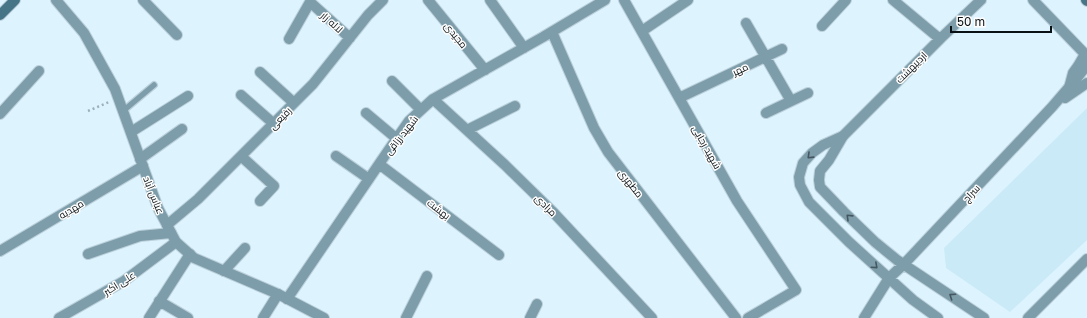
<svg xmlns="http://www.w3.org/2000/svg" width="1087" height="318" viewBox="0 0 1087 318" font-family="'Golos Text',Cairo,sans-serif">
<rect width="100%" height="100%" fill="#ddf4ff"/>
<path fill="#caeaf8" d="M1087,108V240L1010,312L946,268L944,248Z"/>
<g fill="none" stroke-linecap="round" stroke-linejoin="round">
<defs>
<path id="service" d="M123,111L154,85"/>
<path id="minor" d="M143,0L177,35
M428,0L485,70
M490,0L524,48
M624,0L737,201L796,290L748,318
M893,0L940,39
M1033,0L1085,54L1078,66L1073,73L1069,88
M746,23L791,101
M822,26L846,0
M642,31L688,0
M552,32L594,128L608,152L736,318
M289,39L310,2L350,38
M260,72L294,103
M392,81L421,110
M241,95L274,124
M679,98L782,49
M433,99L505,165L553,212L652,318
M366,113L397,139
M766,113L808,93
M0,114L39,71
M467,130L515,106
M131,132L188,96
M843,136L941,38L981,0
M336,156L369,179
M242,157L274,186L260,201
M140,159L182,129
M379,164L499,255
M167,225L198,199L313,84L368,15L383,0
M0,251L143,166
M88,254L140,236L171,233
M224,271L245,248
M287,299L390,148L409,121L433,99L543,37L605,0
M159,301L188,318
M59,318L124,281L176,242
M149,318L190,254
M263,318L278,294
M406,318L427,276
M530,318L537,304
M864,318L889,278
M1028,318L1087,259"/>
<path id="tertiary" d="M56,0L84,33L115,89L158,208L176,242L194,258L278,294L324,318
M1065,98L1087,83
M843,136L829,160L820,171L819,180L820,187L844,212L875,242L897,260L984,318
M843,136L823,145L812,153L803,163L799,177L800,185L809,202L849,242L913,300L938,318
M889,278L904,264L1052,107L1077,78L1087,65"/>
<path id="secondary" d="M1086,0L1087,1
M0,15L15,0"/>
</defs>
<use href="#service" stroke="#bbd0da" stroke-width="8"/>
<use href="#minor" stroke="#bbd0da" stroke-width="12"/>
<use href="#tertiary" stroke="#bbd0da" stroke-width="12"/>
<use href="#secondary" stroke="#bbd0da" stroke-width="12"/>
<path stroke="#9dafb8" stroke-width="2.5" stroke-dasharray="2 3" stroke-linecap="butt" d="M88,111L109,102"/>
<use href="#service" stroke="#7e9daa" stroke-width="5.5"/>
<use href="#minor" stroke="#7e9daa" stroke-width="10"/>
<use href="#tertiary" stroke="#7e9daa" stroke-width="10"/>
<use href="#secondary" stroke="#467588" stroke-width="10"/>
</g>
<defs><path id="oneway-chevron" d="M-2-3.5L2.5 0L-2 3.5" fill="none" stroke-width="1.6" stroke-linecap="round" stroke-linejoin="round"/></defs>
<g stroke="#445760">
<use href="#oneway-chevron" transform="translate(810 156) rotate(136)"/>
<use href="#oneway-chevron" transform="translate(849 217) rotate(-136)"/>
<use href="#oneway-chevron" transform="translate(875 266) rotate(42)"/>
<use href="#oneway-chevron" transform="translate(952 296) rotate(-146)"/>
</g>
<g text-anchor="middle" stroke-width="3" stroke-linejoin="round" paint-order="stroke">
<g font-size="10" fill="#091115" stroke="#fdfdfd">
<text transform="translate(332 22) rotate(42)" y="4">لاله زار</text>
<text transform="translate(456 35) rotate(51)" y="4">مجیدی</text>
<text transform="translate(911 67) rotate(-45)" y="4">اردیبهشت</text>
<text transform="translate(740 69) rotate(-25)" y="4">مهر</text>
<text transform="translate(280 118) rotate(-46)" y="4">رفیعی</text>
<text transform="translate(401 135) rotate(-52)" y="4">شهید رزاقی</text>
<text transform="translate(707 147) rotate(61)" y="4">شهید رجایی</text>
<text transform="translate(631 183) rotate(52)" y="4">مطهری</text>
<text transform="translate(971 193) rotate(-47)" y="4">سراج</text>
<text transform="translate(154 195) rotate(68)" y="4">عباس آباد</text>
<text transform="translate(546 205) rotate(45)" y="4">مرادی</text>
<text transform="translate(71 209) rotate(-31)" y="4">مهدیه</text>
<text transform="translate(439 209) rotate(37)" y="4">بهشت</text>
<text transform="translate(119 283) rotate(-32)" y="4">علی اکبر</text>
</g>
</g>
<path d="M951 26v6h100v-6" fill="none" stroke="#091115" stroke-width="2"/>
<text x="957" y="26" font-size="12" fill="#091115" stroke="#fdfdfd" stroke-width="3" paint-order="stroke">50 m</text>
</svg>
